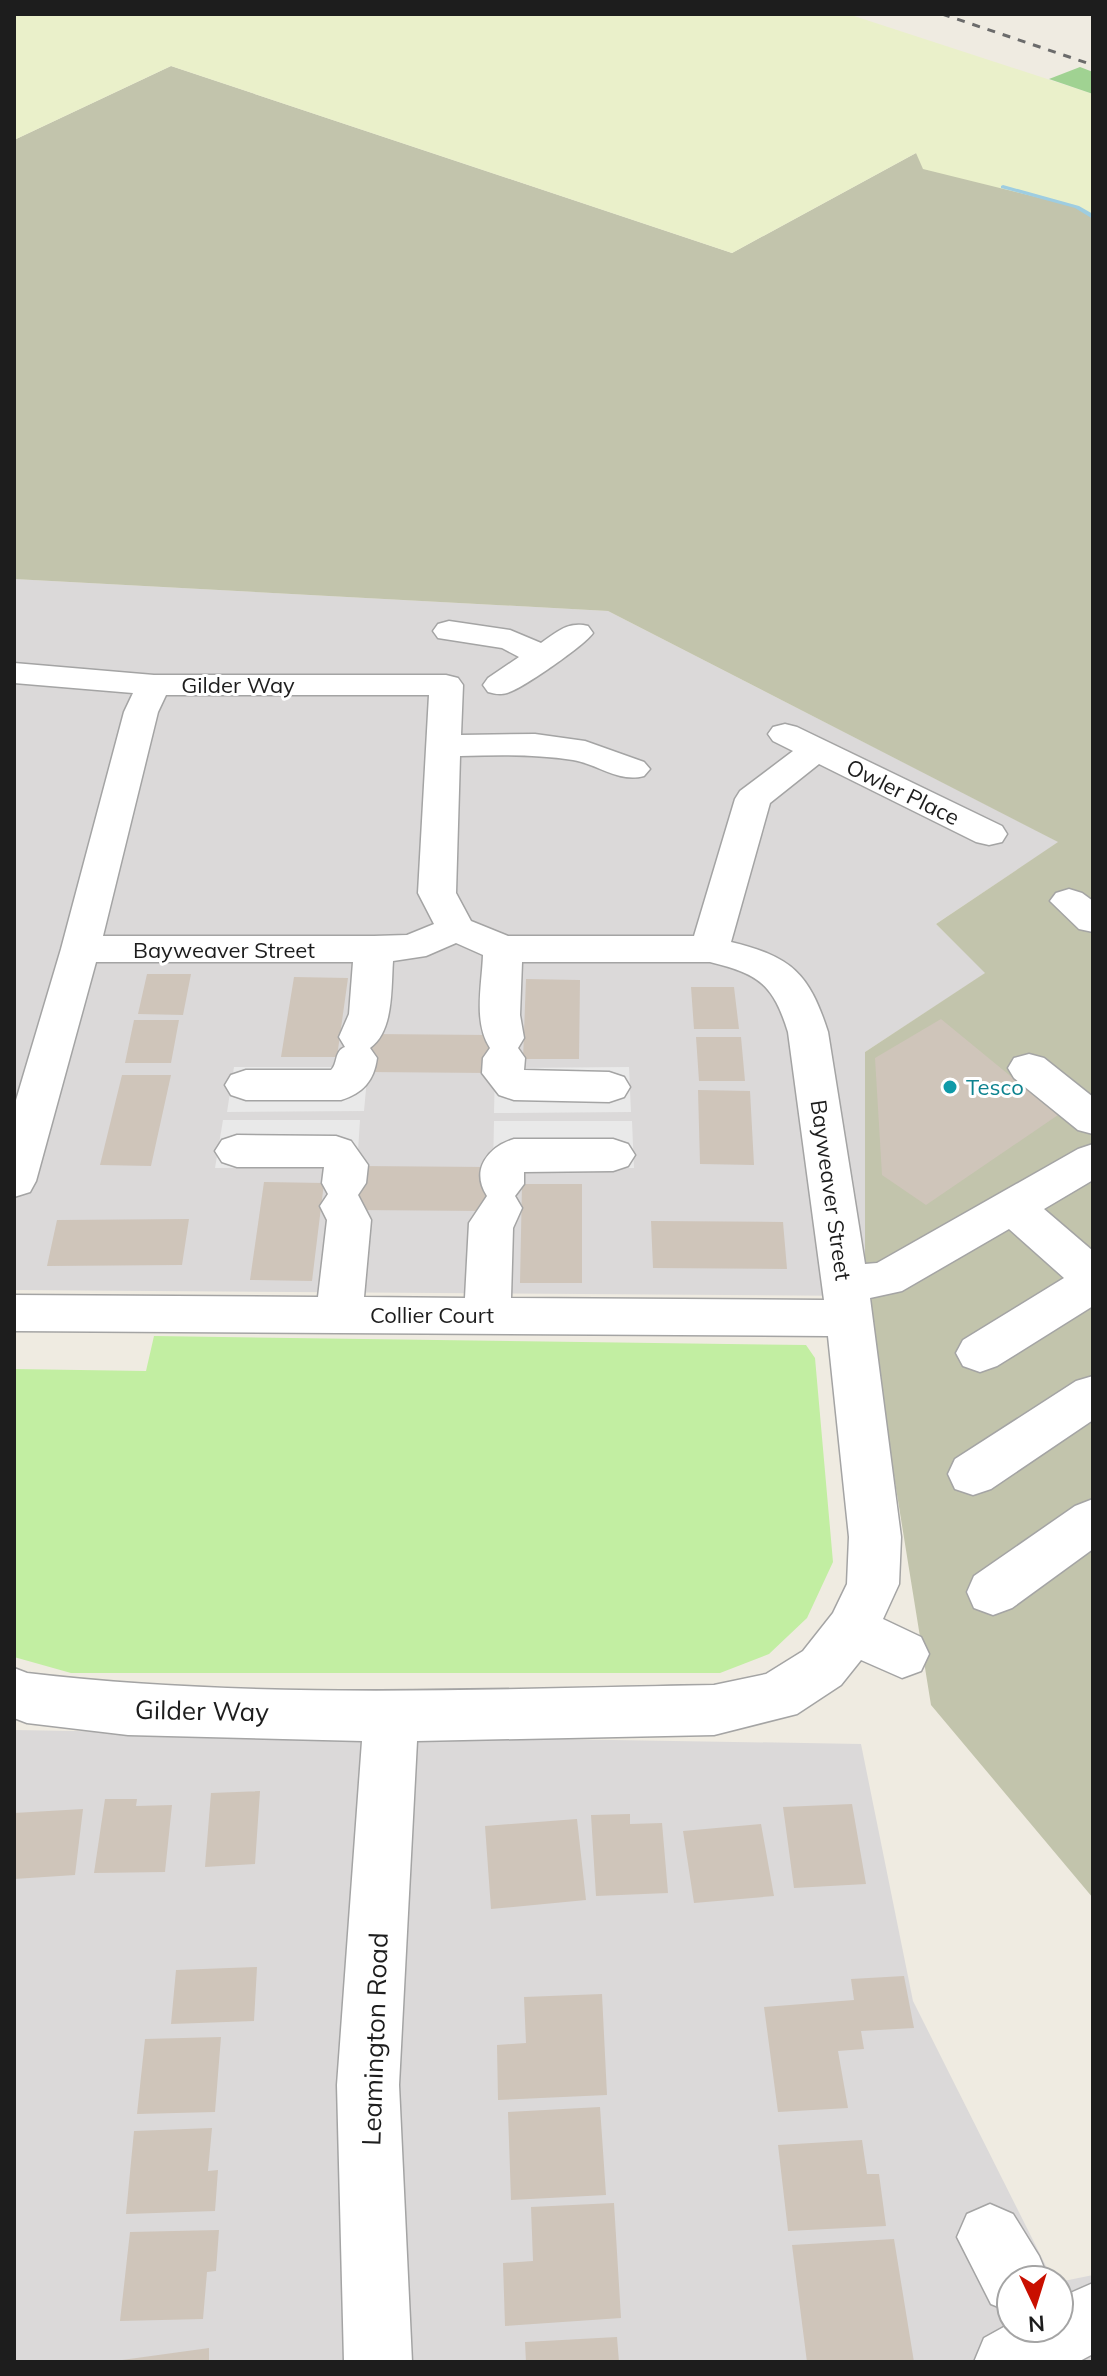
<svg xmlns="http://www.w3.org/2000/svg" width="1107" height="2376" viewBox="0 0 1107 2376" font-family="Mulish,sans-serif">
<rect width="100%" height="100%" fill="#efebe1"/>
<path fill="#dbd9d9" d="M14,579L608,611L1059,842L936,924L986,973L865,1052V1296L14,1290Z
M14,1730L861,1744L913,2001L1053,2280H1011V2328H1059V2282L1093,2275V2362H14Z"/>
<path fill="#c2c4ac" d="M171,66L732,253L916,153L1003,187L1077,207L1093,217V1898L931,1705L865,1296V1052L985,973L936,924L1058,842L608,611L14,579V140Z"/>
<path fill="#eaf0ca" d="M14,14H848L1093,94V217L1077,207L923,169L916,153L732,253L171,66L14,140Z"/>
<path fill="#c2eea2" d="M154,1336L806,1345L815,1358L833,1562L807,1618L769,1654L720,1673H71L14,1657V1369L146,1371Z"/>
<path fill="#a0d292" d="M1080,67L1093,72V94L1049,79Z"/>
<path fill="#e9e9e9" d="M234,1067H368L364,1111L227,1112Z
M629,1067L631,1112L494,1113L495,1068Z
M223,1120H360L357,1167L215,1168Z
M494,1121H632L634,1168H493Z"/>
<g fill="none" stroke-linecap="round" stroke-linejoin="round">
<path fill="#9ecde1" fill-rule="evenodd" d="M1003,185L1079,206L1093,214V219L1075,208L1001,188V186Z"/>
</g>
<path fill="#cfc5ba" d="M147,974H191L183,1015L138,1014Z
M294,977L348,978L337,1057H281Z
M526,979L580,980L579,1059H523Z
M691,987H734L739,1029H694Z
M941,1019L1058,1115L926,1205L882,1175L875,1058Z
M134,1020H179L171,1063H125Z
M371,1034L491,1035L489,1073L367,1072Z
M696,1037H741L745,1081H699Z
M122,1075H171L151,1166L100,1165Z
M698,1090L750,1091L754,1165L700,1164Z
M359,1166L488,1167L485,1211L355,1210Z
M264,1182L324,1183L312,1281L250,1280Z
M522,1184H582V1283H520Z
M189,1219L182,1265L47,1266L57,1220Z
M651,1221L783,1222L787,1269L653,1268Z
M260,1791L255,1864L205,1867L211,1793Z
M105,1799H137L136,1806L172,1805L165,1872L94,1873Z
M852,1804L866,1884L794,1888L783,1807Z
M83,1809L75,1875L14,1879V1813Z
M630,1814V1824L662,1823L668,1893L596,1896L591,1815Z
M577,1819L586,1900L491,1909L485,1826Z
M761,1824L774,1896L694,1903L683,1831Z
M257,1967L254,2021L171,2024L176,1970Z
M904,1976L914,2028L861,2031L864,2049L838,2051L848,2108L778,2112L764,2007L854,2000L851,1979Z
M602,1994L607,2095L498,2100L497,2045L526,2043L524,1997Z
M221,2037L215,2112L137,2114L145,2039Z
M600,2107L606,2195L511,2200L508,2112Z
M212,2128L208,2171L218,2170L215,2211L126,2214L134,2131Z
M862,2140L867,2174H879L886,2226L788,2231L778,2145Z
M614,2203L621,2318L505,2326L503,2263L533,2261L531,2207Z
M219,2230L216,2271L207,2272L203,2319L120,2321L130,2232Z
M894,2239L914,2362H807L792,2245Z
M617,2337L619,2362H526L525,2342Z
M209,2348V2362H123L122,2360Z"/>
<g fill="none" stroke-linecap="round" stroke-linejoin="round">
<defs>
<path id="minor" d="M449,621L510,630L541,643C557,632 568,621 588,626L593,633C585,645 522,689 507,693C500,695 495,694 488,692L483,685L488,678L519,657L502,648L438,638L433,631L438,624Z
M14,663L154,675H446L458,678L463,685L461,735L535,734L585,741L644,762L650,769L644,776C618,783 598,764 573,760C535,754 498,755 460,756L456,893L471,921L508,936H694L735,799L740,791L793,751L773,741L768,734L773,727L785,724L797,727L1002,826L1007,834L1002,842L989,845L976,842L819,764L770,803L731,942C792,957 809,973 828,1032L865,1264L877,1263L1078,1149L1093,1144V1180L1044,1209L1093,1251V1306L997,1366L980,1372L963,1366L956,1353L963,1340L1064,1278L1009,1229L902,1291L870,1298L901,1537L899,1584L883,1619L921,1637L929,1654L921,1671L902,1678L861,1660L841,1685L797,1714L714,1735L417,1741L399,2085L412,2362H344L337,2085L362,1741L128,1735L27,1723L14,1718V1668L27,1673C255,1700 485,1689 714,1685L766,1674L803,1651L833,1613L847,1584L849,1537L828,1336L14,1331V1295L318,1297L327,1220L320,1206L328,1194L322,1183L324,1167H237L222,1162L215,1151L222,1140L237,1135L336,1136L351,1141L368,1165L366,1183L358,1195L371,1220L364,1297L465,1298L469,1223L487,1196C470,1170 488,1147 514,1139H613L628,1144L635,1155L628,1166L613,1171L524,1172V1184L515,1196L522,1208L513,1228L511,1298L824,1300L788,1032C773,984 759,974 710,962H522L520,1015L524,1038L518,1048L525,1058L524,1070L609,1072L624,1077L630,1087L624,1097L609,1102L514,1100L499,1095L482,1073L483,1058L490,1048C473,1022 482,985 483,955L456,943L426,956L393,961C391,988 394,1031 370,1048L377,1058C374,1081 363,1093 341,1100H246L231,1095L225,1085L231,1075L246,1070H331C338,1064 334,1051 345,1047L339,1037L349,1014L353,962H96L36,1181L30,1192L14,1197V1107L61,949L124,712L133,693L14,683ZM166,695H429L418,893L434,924L407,935L374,936H103L158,712Z
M1069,889L1082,893L1093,901V932L1079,929L1050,901L1056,893Z
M1029,1054L1044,1058L1093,1097V1134L1078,1130L1014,1078L1008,1068L1014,1058Z
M1093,1376V1420L991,1489L973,1495L955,1489L948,1474L955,1459L1076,1381Z
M1093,1499V1549L1012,1608L993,1615L974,1608L967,1592L974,1576L1075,1506Z
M990,2204L1013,2214L1039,2256L1049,2280H1011V2312L991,2304L957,2237L967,2214Z
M1093,2283V2354L1078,2362H974L984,2338L1011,2323V2328H1059V2298Z"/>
</defs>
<use href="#minor" stroke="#a4a4a4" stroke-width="3"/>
<use href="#minor" fill="#fff" fill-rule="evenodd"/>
<path stroke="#6b6b6b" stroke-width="3" stroke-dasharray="8 8" stroke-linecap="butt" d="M942,14L1093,65"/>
</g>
<circle fill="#0f9aa8" stroke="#fff" stroke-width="3" cx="950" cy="1087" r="8"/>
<g text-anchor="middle" stroke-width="6" stroke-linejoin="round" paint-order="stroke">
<g font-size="22" fill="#1d1d1d" stroke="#fff">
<text x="238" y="693">Gilder Way</text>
<text transform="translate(903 792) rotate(26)" y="8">Owler Place</text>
<text x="224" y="958">Bayweaver Street</text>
<text transform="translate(831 1190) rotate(82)" y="8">Bayweaver Street</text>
<text x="432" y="1323">Collier Court</text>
</g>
<g font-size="22" fill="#0d838f" stroke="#fff" text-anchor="start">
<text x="966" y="1095">Tesco</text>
</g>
<g font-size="26" fill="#1d1d1d" stroke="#fff">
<text transform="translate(202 1711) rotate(1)" y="9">Gilder Way</text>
<text transform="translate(375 2039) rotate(-88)" y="9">Leamington Road</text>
</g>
</g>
<rect width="1107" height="2376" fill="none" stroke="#1d1d1d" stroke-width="32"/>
<g transform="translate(1035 2304) rotate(176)"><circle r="38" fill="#ffffff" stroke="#a5a5a5" stroke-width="2"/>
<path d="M0-6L14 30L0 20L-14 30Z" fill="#c90f00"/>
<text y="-12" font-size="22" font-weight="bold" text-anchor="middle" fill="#1d1d1d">N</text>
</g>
</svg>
